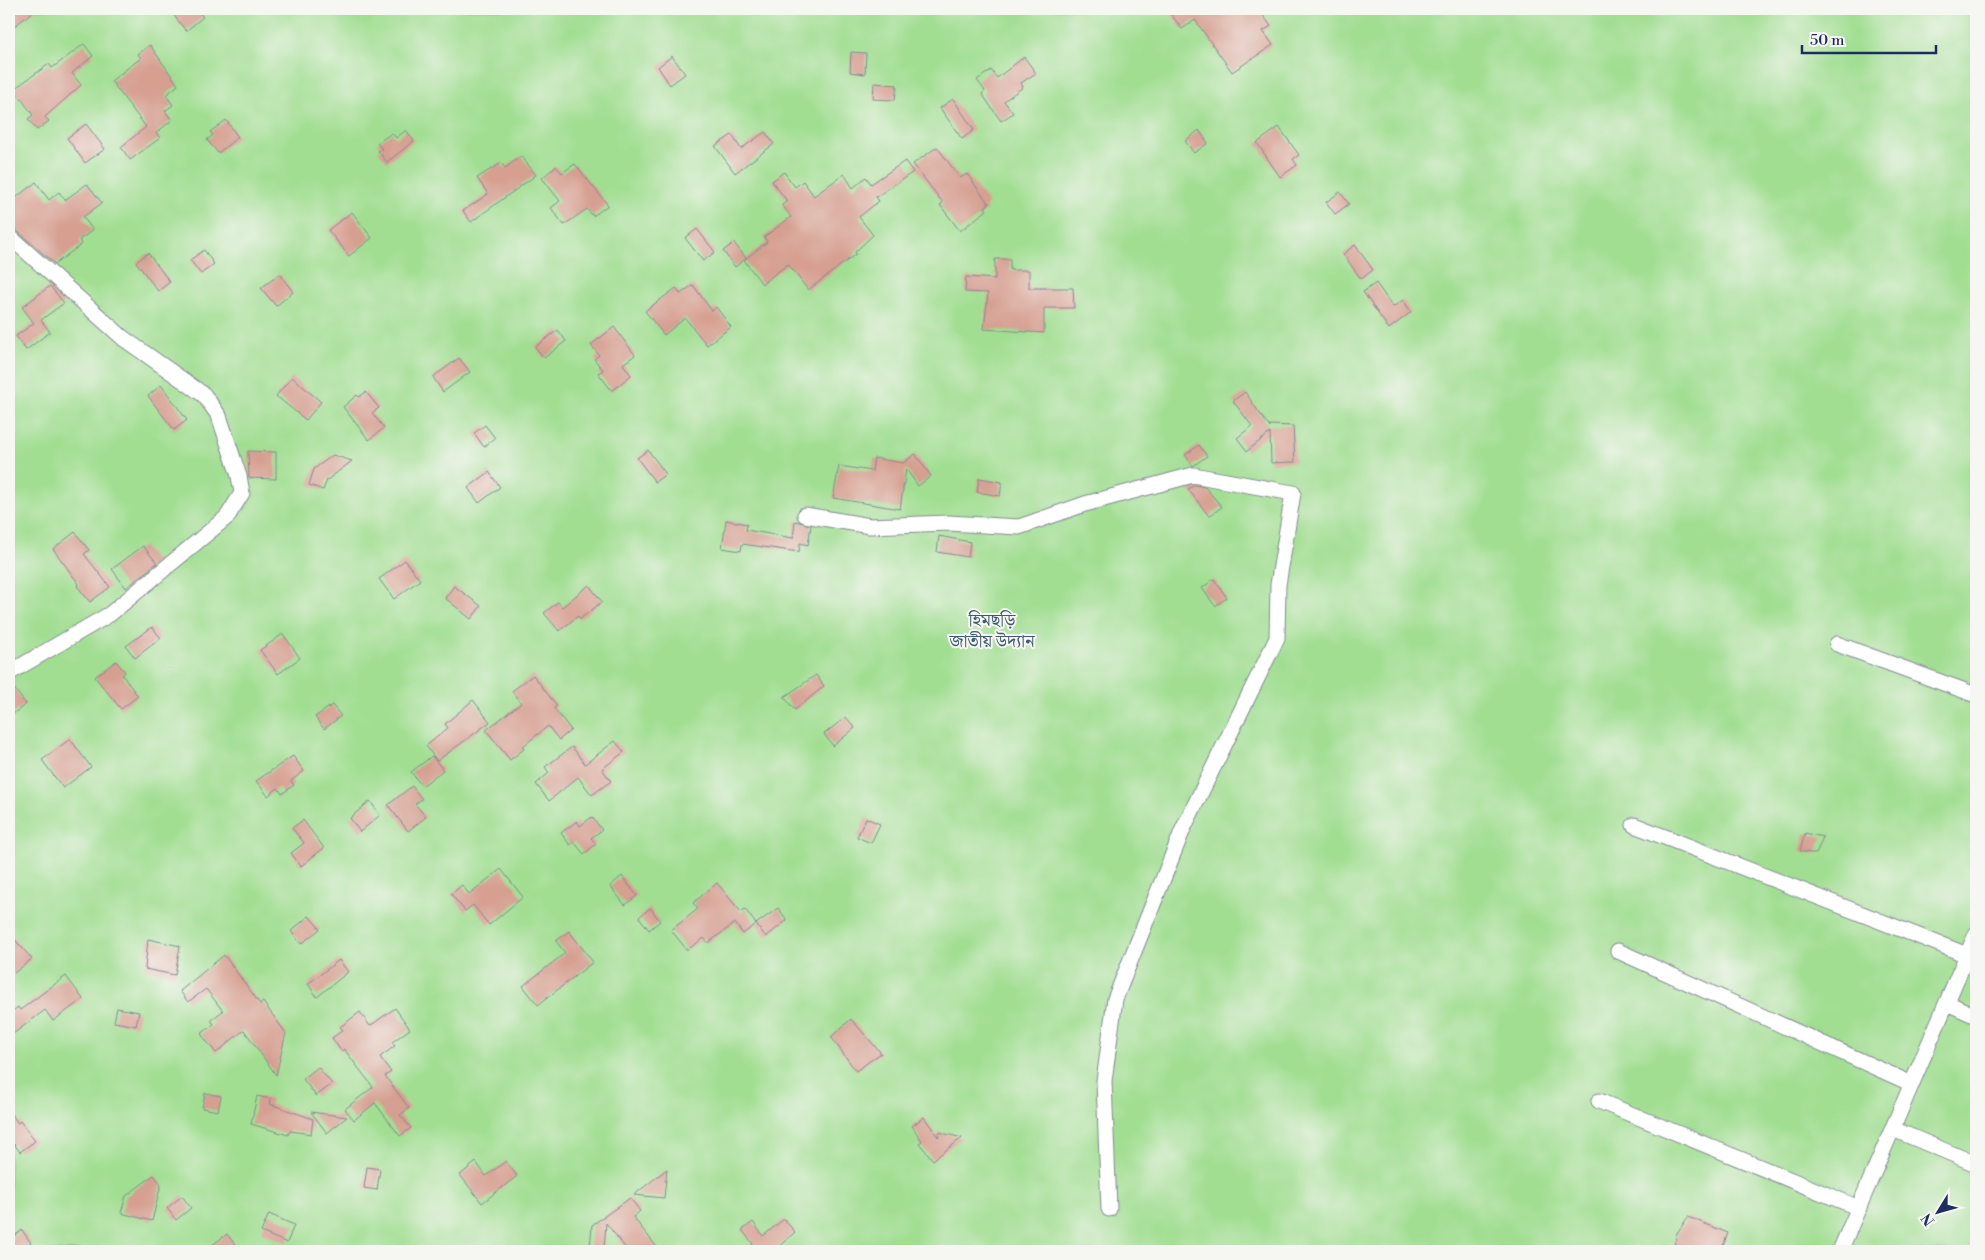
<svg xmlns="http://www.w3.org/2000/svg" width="1985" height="1260" viewBox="0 0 1985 1260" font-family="'Libre Bodoni','Noto Serif Bengali',serif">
<rect width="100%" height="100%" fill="#f6f6f2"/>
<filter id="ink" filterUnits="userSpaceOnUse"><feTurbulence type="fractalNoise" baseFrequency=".02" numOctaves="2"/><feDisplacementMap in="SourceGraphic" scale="10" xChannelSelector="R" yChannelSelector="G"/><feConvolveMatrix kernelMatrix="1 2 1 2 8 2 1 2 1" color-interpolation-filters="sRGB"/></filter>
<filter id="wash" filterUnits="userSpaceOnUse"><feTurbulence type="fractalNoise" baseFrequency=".0096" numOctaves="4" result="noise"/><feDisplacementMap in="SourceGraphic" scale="20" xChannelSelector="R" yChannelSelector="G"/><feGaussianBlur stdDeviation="1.12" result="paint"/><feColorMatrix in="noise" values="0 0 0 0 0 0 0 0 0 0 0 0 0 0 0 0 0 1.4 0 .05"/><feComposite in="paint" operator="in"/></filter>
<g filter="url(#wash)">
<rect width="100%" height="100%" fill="#ebe3c5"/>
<path fill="#a1de92" stroke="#5e8678" d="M9,9H1976V1251H9Z"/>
<g id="blocks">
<path fill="#d69f90" d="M9,9H37L9,30Z
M169,9H196L203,17L186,31Z
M1167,9H1258L1271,26L1263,31L1273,45L1232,72L1195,20L1182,29Z
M84,44L93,56L72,73L81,85L45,117L49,121L37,130L28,119L33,115L14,89L49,64L52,68Z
M150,45L178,85L166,95L173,105L165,111L172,120L156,133L160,138L130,160L121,147L146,127L111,81L141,58L138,54Z
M851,52L866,53L865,74L850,72Z
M672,56L685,74L670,85L658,67Z
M1024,57L1036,73L1021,83L1023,87L1004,101L1013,113L1001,121L982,94L985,91L977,80L991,70L997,78Z
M874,83L897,85L895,100L873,99Z
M953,99L974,130L962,139L940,108Z
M226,120L238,137L218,153L207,140L213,135L210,132Z
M86,124L105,149L85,163L67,138Z
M1279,127L1299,155L1293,159L1297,165L1280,177L1257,143Z
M406,130L414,141L387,162L378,151L382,149L377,143L392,133L396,138Z
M1199,130L1208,143L1194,153L1185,141Z
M765,132L774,144L735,173L715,146L732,135L741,149Z
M937,147L960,178L967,174L989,204L985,207L987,210L960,231L940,205L943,203L913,164Z
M521,156L536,175L471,222L463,211L488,194L477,178L501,163L505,168Z
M905,161L913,172L876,197L879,201L859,217L873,235L855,252L856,254L808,290L788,264L762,284L744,260L767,242L764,237L791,217L782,205L787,201L772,181L784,172L795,187L803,181L814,196L844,174L853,188L866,177L871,184Z
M575,164L608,205L593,216L587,209L564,225L551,208L560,201L542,178L556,166L562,173Z
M36,182L49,200L59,192L65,200L87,184L102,203L83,217L93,230L79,240L82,244L55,264L15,229L9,227V203Z
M1340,192L1349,204L1335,214L1326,202Z
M352,212L372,238L349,256L328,230Z
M697,229L715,252L703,261L685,238Z
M734,243L746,258L735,267L723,251Z
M1355,245L1373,270L1361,279L1343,254Z
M204,250L214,264L201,274L190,260Z
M148,253L170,282L158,291L136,262Z
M995,259H1010V270H1029V288H1073L1074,308H1044V333L984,329L988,293L965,292L966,277L995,279Z
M280,274L293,292L276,306L261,288Z
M1376,283L1393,307L1403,300L1411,312L1389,329L1363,292Z
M693,285L712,311L716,307L731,327L707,345L685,318L664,335L645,311L676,288L680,294Z
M50,286L64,303L41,320L50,332L26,350L16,336L34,323L22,307Z
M614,327L635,355L623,364L631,375L612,391L598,373L603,370L594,359L599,355L591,345Z
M558,330L566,341L544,358L535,347Z
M459,358L470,372L443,392L433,377Z
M292,377L321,402L306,420L276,396Z
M161,385L187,420L174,430L148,396Z
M366,392L379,408L372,413L384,428L369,440L343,407L357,395L359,397Z
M1245,392L1270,428V425L1293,426L1295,462L1271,463L1270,433L1247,451L1237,438L1252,426L1233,401Z
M485,425L495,438L484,447L474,433Z
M1199,445L1207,456L1193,466L1185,455Z
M648,450L666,474L655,482L637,458Z
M248,451L276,452V479L249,478Z
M915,454L931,476L918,486L906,469L900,509L833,498L839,466L872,471L874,458L903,463Z
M333,455L352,461L327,480L323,490L309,485L314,469Z
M489,472L500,487L479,503L468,488Z
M979,478L1002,482L1000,496L977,492Z
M1195,485L1205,487L1222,507L1209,516L1188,489Z
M726,520L747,524L746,530L793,538L795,521L811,525L808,545L800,543L799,552L742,544L741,551L722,548Z
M75,532L89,550L84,554L110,587L90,602L77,586L79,584L53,549Z
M939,536L970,542L968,557L937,552Z
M143,546L157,563L126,588L112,569Z
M405,560L420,580L394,599L379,579Z
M1214,579L1227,598L1215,606L1202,588Z
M589,585L602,602L580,619L578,616L559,631L544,613L558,602L562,607Z
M454,586L481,606L471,619L445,598Z
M152,627L161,638L135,658L126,646Z
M283,634L300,658L278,674L260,650Z
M116,661L125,672L122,675L138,696L121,709L95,677Z
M533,675L557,706L554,708L571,730L559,740L548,726L522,747L524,749L510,760L486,730L521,703L512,691Z
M816,675L824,686L795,710L784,697Z
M9,682L26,704L9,717Z
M473,700L490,722L437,761L426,746L448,728L445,724Z
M332,705L341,716L324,729L315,717Z
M846,717L855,728L833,746L824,734Z
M70,739L91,767L63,788L42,760Z
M615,741L624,752L602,769L611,781L592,795L578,777L549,801L536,784L549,773L545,767L572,747L585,764Z
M293,756L304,771L291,781L294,785L282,794L278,788L268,796L256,781Z
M432,756L443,770L422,786L411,772Z
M412,786L422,799L415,804L426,817L408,831L388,805Z
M370,801L380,815L360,832L350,818Z
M592,817L602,830L591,838L596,844L584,854L574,842L570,845L561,833L577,821L580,826Z
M866,818L880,824L871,843L857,837Z
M303,820L324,848L301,866L291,853L304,843L292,828Z
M1805,833L1823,837L1816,854L1800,851Z
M501,869L523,897L489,925L473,905L465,911L451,894L462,885L469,894Z
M622,876L637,896L625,905L610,886Z
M717,883L741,912L745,909L756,924L778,908L787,920L766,937L756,924L743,934L735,923L708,943L704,938L687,950L671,930L698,909L693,903Z
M650,908L660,921L649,930L639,917Z
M309,916L320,929L301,944L291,931Z
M569,931L593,962L538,1005L523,986L565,953L556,941Z
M9,933L32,959L9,977Z
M148,939L180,946L175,975L145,969Z
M224,955L260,1004L263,1002L286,1033L276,1075L244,1030L216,1053L201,1034L214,1024L211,1020L223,1011L206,989L188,1002L180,991Z
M339,960L348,972L317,997L308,984Z
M66,976L83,999L53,1021L45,1010L9,1037V1014L18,1007L20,1010Z
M117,1008L139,1012L136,1026L114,1022Z
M395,1008L410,1029L392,1042L395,1046L380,1057L391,1072L385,1076L409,1108L400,1115L411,1128L400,1136L375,1103L354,1120L345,1109L373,1087L344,1049L341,1051L332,1038L343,1030L340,1027L360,1012L370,1026Z
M851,1019L881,1053L856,1071L831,1037Z
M318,1067L332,1084L316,1096L303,1079Z
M205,1093L221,1096L218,1111L202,1108Z
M257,1096L271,1099L270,1104L313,1119L311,1134L290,1131L288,1135L251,1124Z
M9,1111L18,1123L20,1121L35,1141L20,1152L14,1144L9,1148Z
M311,1112L347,1117L327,1133Z
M924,1117L938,1137L939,1132L962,1138L933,1160L919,1143L922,1141L912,1126Z
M506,1161L517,1176L482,1203L460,1175L476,1162L486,1176Z
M367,1167L380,1169L377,1190L364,1188Z
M667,1169L664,1198L634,1195Z
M154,1175L161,1184L152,1221L121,1213L126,1196Z
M182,1196L191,1208L176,1220L167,1208Z
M630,1198L640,1211L633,1217L660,1251H628L606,1223L604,1249L590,1248L592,1225Z
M269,1214L294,1225L287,1243L261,1232Z
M1688,1217L1728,1233L1721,1251H1673L1677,1233Z
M784,1219L795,1232L774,1251H745L753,1244L742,1230L753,1222L763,1236Z
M22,1230L31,1243L21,1251H9V1240Z
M227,1234L240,1251H204Z"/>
</g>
</g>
<g filter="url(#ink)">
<use href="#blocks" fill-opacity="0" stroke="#838992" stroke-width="1"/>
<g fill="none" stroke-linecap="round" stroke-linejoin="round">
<defs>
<path id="street" d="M9,236L123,338L204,395L219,416L239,476L242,493L227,517L110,614L9,673
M805,515L870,526L948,523L1019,527L1085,504L1193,475L1293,493L1278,585L1277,638L1183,829L1115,999L1104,1081L1109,1209
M1837,644L1976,695
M1634,825L1967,955
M1618,951L1912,1084
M1947,1003L1976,1016
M1599,1101L1859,1208
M1893,1129L1976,1164
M1840,1251L1976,934"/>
</defs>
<use href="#street" stroke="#838992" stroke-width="17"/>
<use href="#street" stroke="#fff" stroke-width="15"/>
</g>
</g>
<g text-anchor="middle" stroke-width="4" stroke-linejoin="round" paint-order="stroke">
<g font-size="18" fill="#3c5b6b" stroke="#f6f6f2">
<text x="992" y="626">হিমছড়ি<tspan x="992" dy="21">জাতীয় উদ্যান</tspan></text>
</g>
</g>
<rect width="1985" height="1260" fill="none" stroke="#f6f6f2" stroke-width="30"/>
<g transform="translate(1938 1212) rotate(233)" stroke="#f6f6f2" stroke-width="4" paint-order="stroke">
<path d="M0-4L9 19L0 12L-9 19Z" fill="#1b2f5e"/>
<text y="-8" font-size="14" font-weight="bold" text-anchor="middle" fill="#1b2f5e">N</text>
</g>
<path d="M1802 45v8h134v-8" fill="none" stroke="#1b2f5e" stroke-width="2.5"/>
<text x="1810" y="45" font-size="15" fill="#1b2f5e" stroke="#f6f6f2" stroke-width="4" paint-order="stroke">50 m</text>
</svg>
